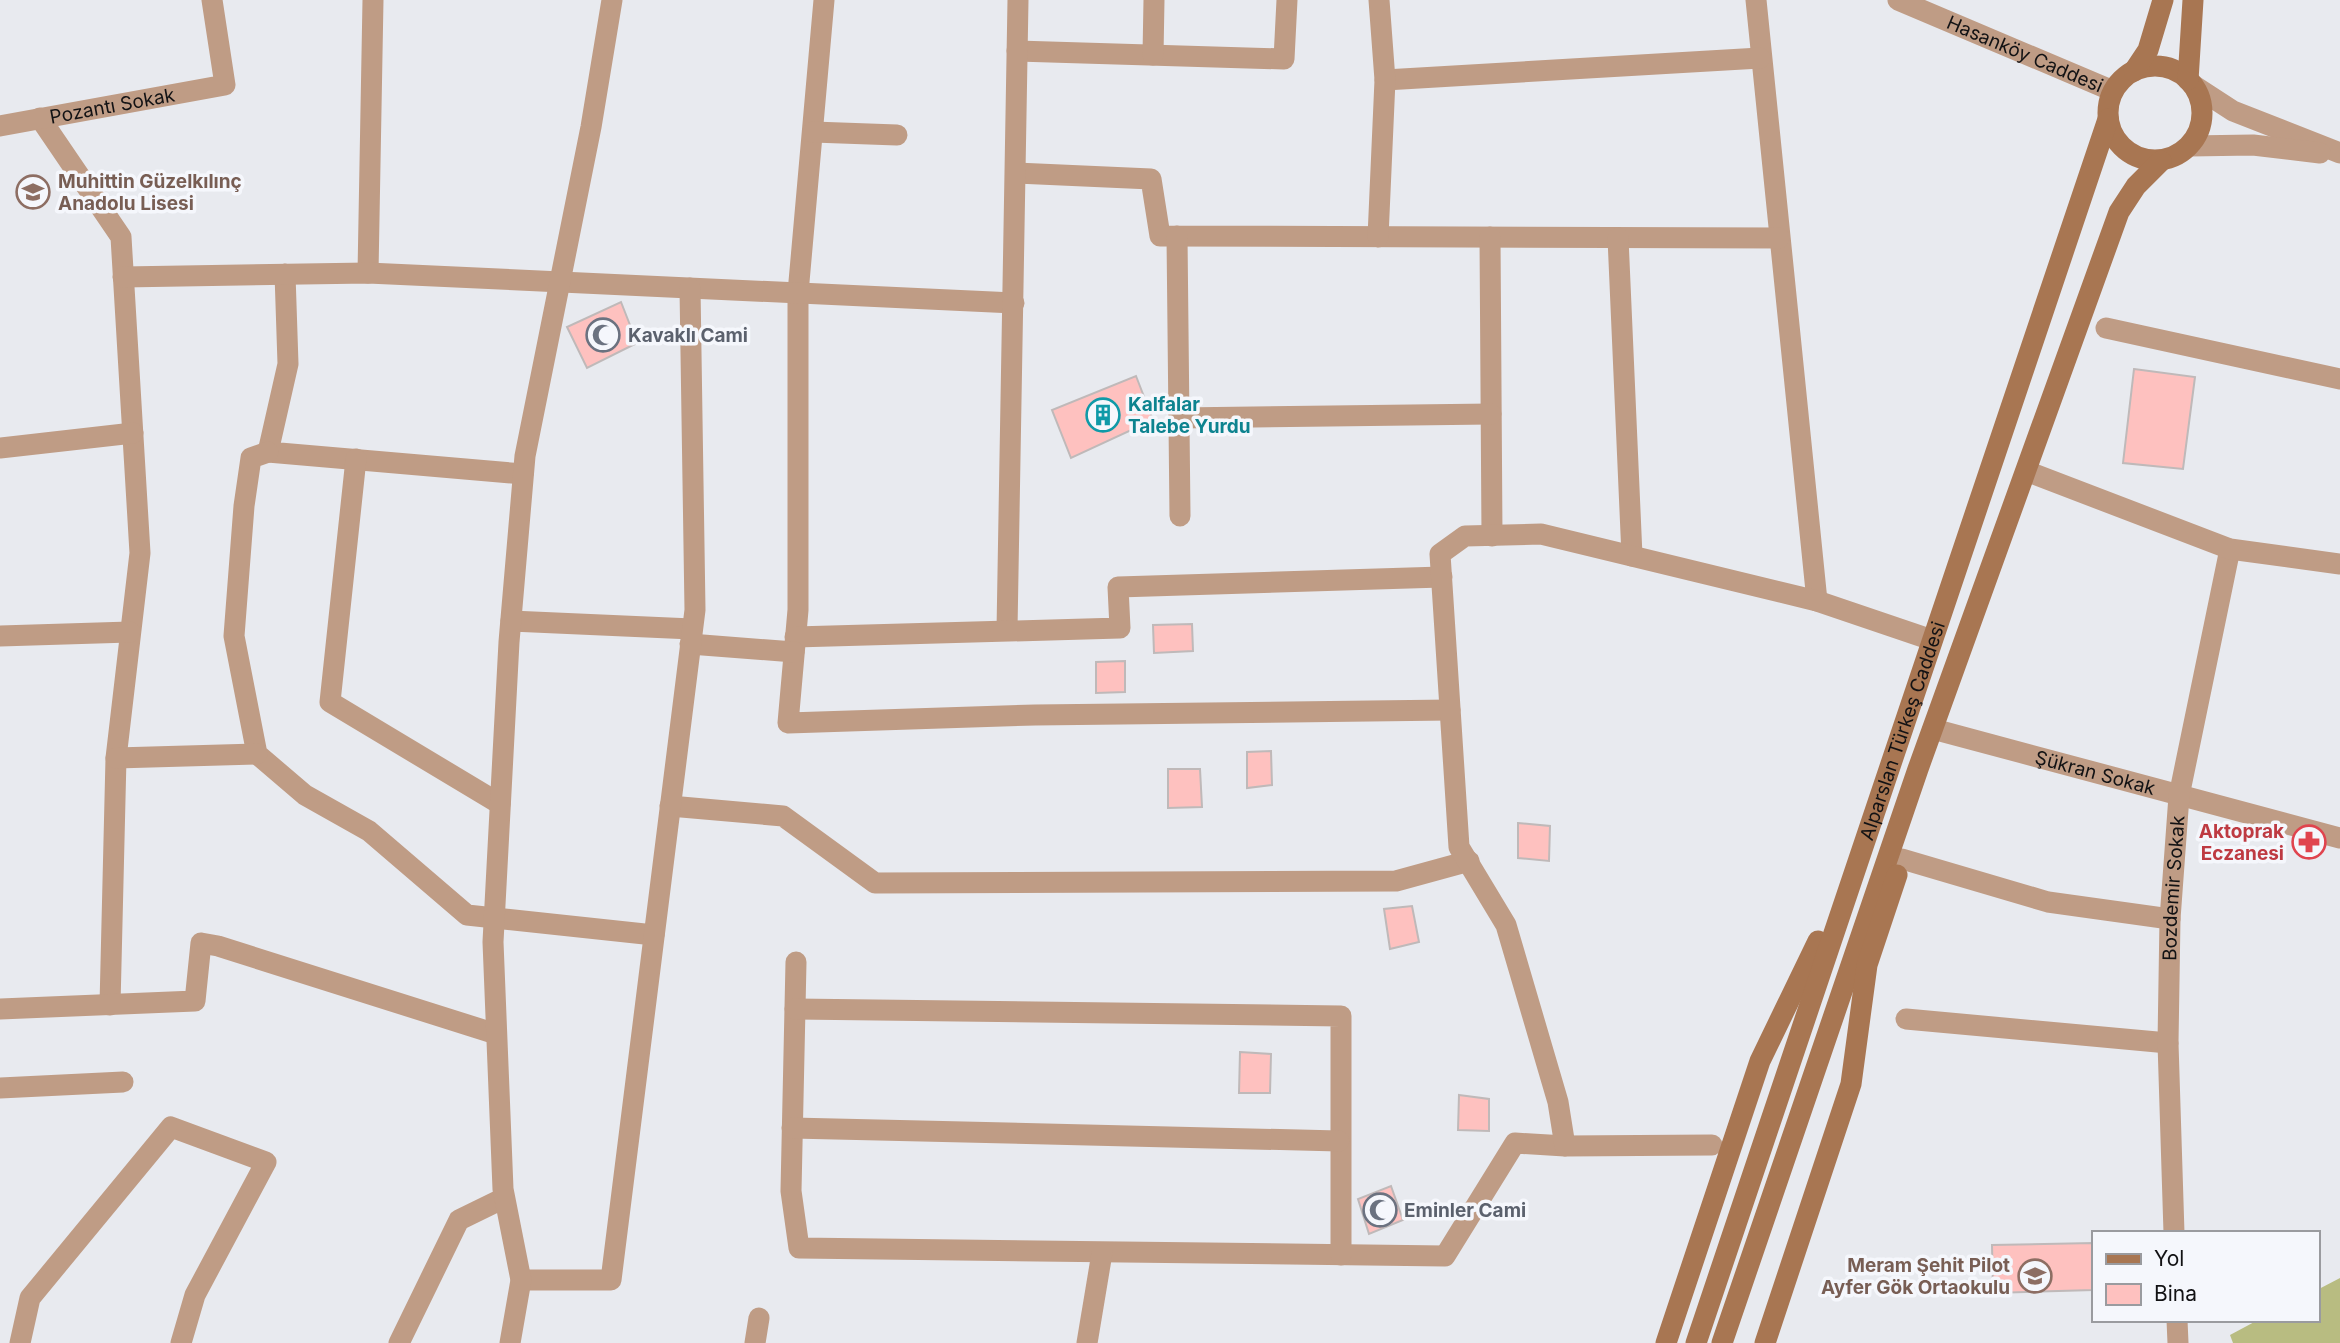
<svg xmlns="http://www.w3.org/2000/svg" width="2340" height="1343" viewBox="0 0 2340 1343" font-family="Inter,sans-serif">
<rect width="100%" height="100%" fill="#e8eaef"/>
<path fill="#b8bc81" d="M2340,1278V1343H2233L2230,1335L2258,1320H2317V1290Z"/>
<path fill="#fec1bf" stroke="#bfb9b9" stroke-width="2" d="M621,302L637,343L587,368L567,327Z
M2134,369L2195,377L2183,469L2123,463Z
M1136,376L1153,420L1071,458L1052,410Z
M1192,624L1193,651L1154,653L1153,625Z
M1125,661V692L1096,693V662Z
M1271,751L1272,785L1247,788V752Z
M1168,769H1200L1202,807L1168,808Z
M1518,823L1550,826L1549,861L1518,858Z
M1412,906L1419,942L1390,949L1384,909Z
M1240,1052L1271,1054L1270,1093H1239Z
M1459,1095L1489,1099V1131L1458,1130Z
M1391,1186L1403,1220L1369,1234L1358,1199Z
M2093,1243V1290L1993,1293L1992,1245Z"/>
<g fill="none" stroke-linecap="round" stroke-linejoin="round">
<g stroke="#bf9c85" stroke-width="21">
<path d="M824,0L798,293V610L788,723L1035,715L1450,710"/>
<path d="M1756,0L1817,601"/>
<path d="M1017,51L1284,59L1287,0"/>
<path d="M1153,55L1154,0"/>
<path d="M1385,80L1760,58"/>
<path d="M40,118L121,237L140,553L116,758L110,1005"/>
<path id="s1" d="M0,126L225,85L212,0"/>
<path d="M813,132L897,135"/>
<path d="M1016,173L1151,179L1160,236L1779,238"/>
<path d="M1177,236L1180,516"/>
<path d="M1378,237L1385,80L1379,0"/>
<path d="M1490,237L1492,536"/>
<path d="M1618,238L1632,556"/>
<path d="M368,273L373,0"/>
<path d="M285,274L288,364L268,452L523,474"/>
<path d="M123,277L368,273L1014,303"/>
<path d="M2106,328L2340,379"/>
<path d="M1179,418L1491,414"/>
<path d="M0,448L133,433"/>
<path d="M268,452L251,458L244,506L234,636L257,754L305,795L369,831L467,915L654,935"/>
<path d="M356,459L330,702L500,804"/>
<path d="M511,621L692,629"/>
<path d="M1007,630L1018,0"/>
<path d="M0,636L130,632"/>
<path d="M795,637L1120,628L1118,587L1442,577"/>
<path d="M690,644L794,652"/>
<path id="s2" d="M1933,729L2340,838"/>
<path d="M116,758L257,754"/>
<path d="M670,806L783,816L875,883L1396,881L1469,861"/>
<path d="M1902,859L2048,902L2170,919"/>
<path d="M796,962L791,1191L799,1248L1445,1256L1515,1143L1565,1146"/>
<path d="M0,1009L195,1001L201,943L218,946L496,1034"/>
<path d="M795,1009L1341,1016V1255"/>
<path d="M1906,1019L2168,1043"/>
<path d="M0,1088L123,1082"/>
<path d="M792,1128L1339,1141"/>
<path d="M1712,1145L1565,1146L1558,1102L1506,925L1459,847L1440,554L1465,536L1541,534L1817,601L1932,640"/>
<path id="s3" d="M2174,1233L2168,1043L2170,919L2179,796L2230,549"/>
<path d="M521,1280H611L695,610L690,288"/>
<path d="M2177,1320L2178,1343"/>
<path d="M20,1343L30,1298L171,1127L266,1162L195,1295L181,1343"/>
<path d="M399,1343L459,1220L504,1198"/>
<path d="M510,1343L521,1280L503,1189L493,942L509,642L525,456L591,127L612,0"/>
<path d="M755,1343L759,1318"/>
<path d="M1087,1343L1102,1253"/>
</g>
<g stroke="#bf9c85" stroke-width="21">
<path id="s4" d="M1898,0L2113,91"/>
<path d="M2193,85L2233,111L2340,153"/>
<path d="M2190,146L2253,145L2320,153"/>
<path d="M2026,471L2230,549L2340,564"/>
</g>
<g stroke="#a87652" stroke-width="21">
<circle cx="2155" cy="113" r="47"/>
<path d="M2134,71L2148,50L2163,0"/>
<path d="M2188,80L2193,0"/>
<path d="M1666,1343L1760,1061L1818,941"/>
<path id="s5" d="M1696,1343L2108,119"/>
<path d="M1722,1343L1918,769L2119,212L2136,186L2161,161"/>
<path d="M1765,1343L1851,1084L1867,965L1897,875"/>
</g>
</g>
<defs>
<symbol id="school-ring" viewBox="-11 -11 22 22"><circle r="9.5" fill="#f5f7fc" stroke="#8d6e63" stroke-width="1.5"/><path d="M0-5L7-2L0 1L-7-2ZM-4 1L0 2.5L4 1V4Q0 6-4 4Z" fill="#8d6e63"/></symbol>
<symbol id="mosque-ring" viewBox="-11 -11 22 22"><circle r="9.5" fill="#f5f7fc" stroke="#6b7280" stroke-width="1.5"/><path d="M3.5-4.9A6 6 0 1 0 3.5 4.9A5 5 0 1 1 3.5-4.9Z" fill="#6b7280"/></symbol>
<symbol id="building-ring" viewBox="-11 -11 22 22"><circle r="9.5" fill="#f5f7fc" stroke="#0f9aa8" stroke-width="1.5"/><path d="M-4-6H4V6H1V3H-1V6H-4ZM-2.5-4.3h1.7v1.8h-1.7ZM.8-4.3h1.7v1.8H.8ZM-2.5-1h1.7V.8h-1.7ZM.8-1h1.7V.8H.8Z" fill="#0f9aa8"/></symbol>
<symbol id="pharmacy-ring" viewBox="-11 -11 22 22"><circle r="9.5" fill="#f5f7fc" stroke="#e0444e" stroke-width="1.5"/><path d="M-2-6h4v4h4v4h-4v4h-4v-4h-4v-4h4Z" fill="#e0444e"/></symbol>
</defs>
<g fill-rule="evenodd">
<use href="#school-ring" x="14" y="173" width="38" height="38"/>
<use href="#mosque-ring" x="584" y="316" width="38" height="38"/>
<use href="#building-ring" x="1084" y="396" width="38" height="38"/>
<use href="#pharmacy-ring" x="2290" y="823" width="38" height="38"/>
<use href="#mosque-ring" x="1361" y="1191" width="38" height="38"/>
<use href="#school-ring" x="2016" y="1257" width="38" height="38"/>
</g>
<g text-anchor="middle" stroke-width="7" stroke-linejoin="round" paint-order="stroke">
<g font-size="19" fill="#121214" stroke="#f5f7fc">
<text dy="7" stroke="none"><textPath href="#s4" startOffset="138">Hasanköy Caddesi</textPath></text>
<text dy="7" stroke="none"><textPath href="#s1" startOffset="114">Pozantı Sokak</textPath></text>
<text dy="7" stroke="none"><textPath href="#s5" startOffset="646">Alparslan Türkeş Caddesi</textPath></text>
<text dy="7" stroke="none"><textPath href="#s2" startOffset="168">Şükran Sokak</textPath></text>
<text dy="7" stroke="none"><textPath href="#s3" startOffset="345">Bozdemir Sokak</textPath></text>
</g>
<g font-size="19" font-weight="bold" fill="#785e54" stroke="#f5f7fc" text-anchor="start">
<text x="58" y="188">Muhittin Güzelkılınç<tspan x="58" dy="22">Anadolu Lisesi</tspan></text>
<text x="2010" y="1272" text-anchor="end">Meram Şehit Pilot<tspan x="2010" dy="22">Ayfer Gök Ortaokulu</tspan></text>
</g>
<g font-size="19" font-weight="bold" fill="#5b616d" stroke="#f5f7fc" text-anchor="start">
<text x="628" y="342">Kavaklı Cami</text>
<text x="1404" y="1217">Eminler Cami</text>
</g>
<g font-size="19" font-weight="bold" fill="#0d838f" stroke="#f5f7fc" text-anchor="start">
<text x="1128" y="411">Kalfalar<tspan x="1128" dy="22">Talebe Yurdu</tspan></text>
</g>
<g font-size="19" font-weight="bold" fill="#be3a42" stroke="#f5f7fc" text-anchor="end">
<text x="2284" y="838">Aktoprak<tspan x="2284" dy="22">Eczanesi</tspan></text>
</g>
</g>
<rect x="2092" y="1231" width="228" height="91" fill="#f5f7fc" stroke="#9a9b9f" stroke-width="2"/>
<rect x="2106" y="1254" width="35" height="10" fill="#a87652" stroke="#9a9b9f" stroke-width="2"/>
<text x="2154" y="1266" font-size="21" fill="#121214">Yol</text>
<rect x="2106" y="1284" width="35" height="21" fill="#fec1bf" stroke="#9a9b9f" stroke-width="2"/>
<text x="2154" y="1301" font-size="21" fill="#121214">Bina</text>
</svg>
